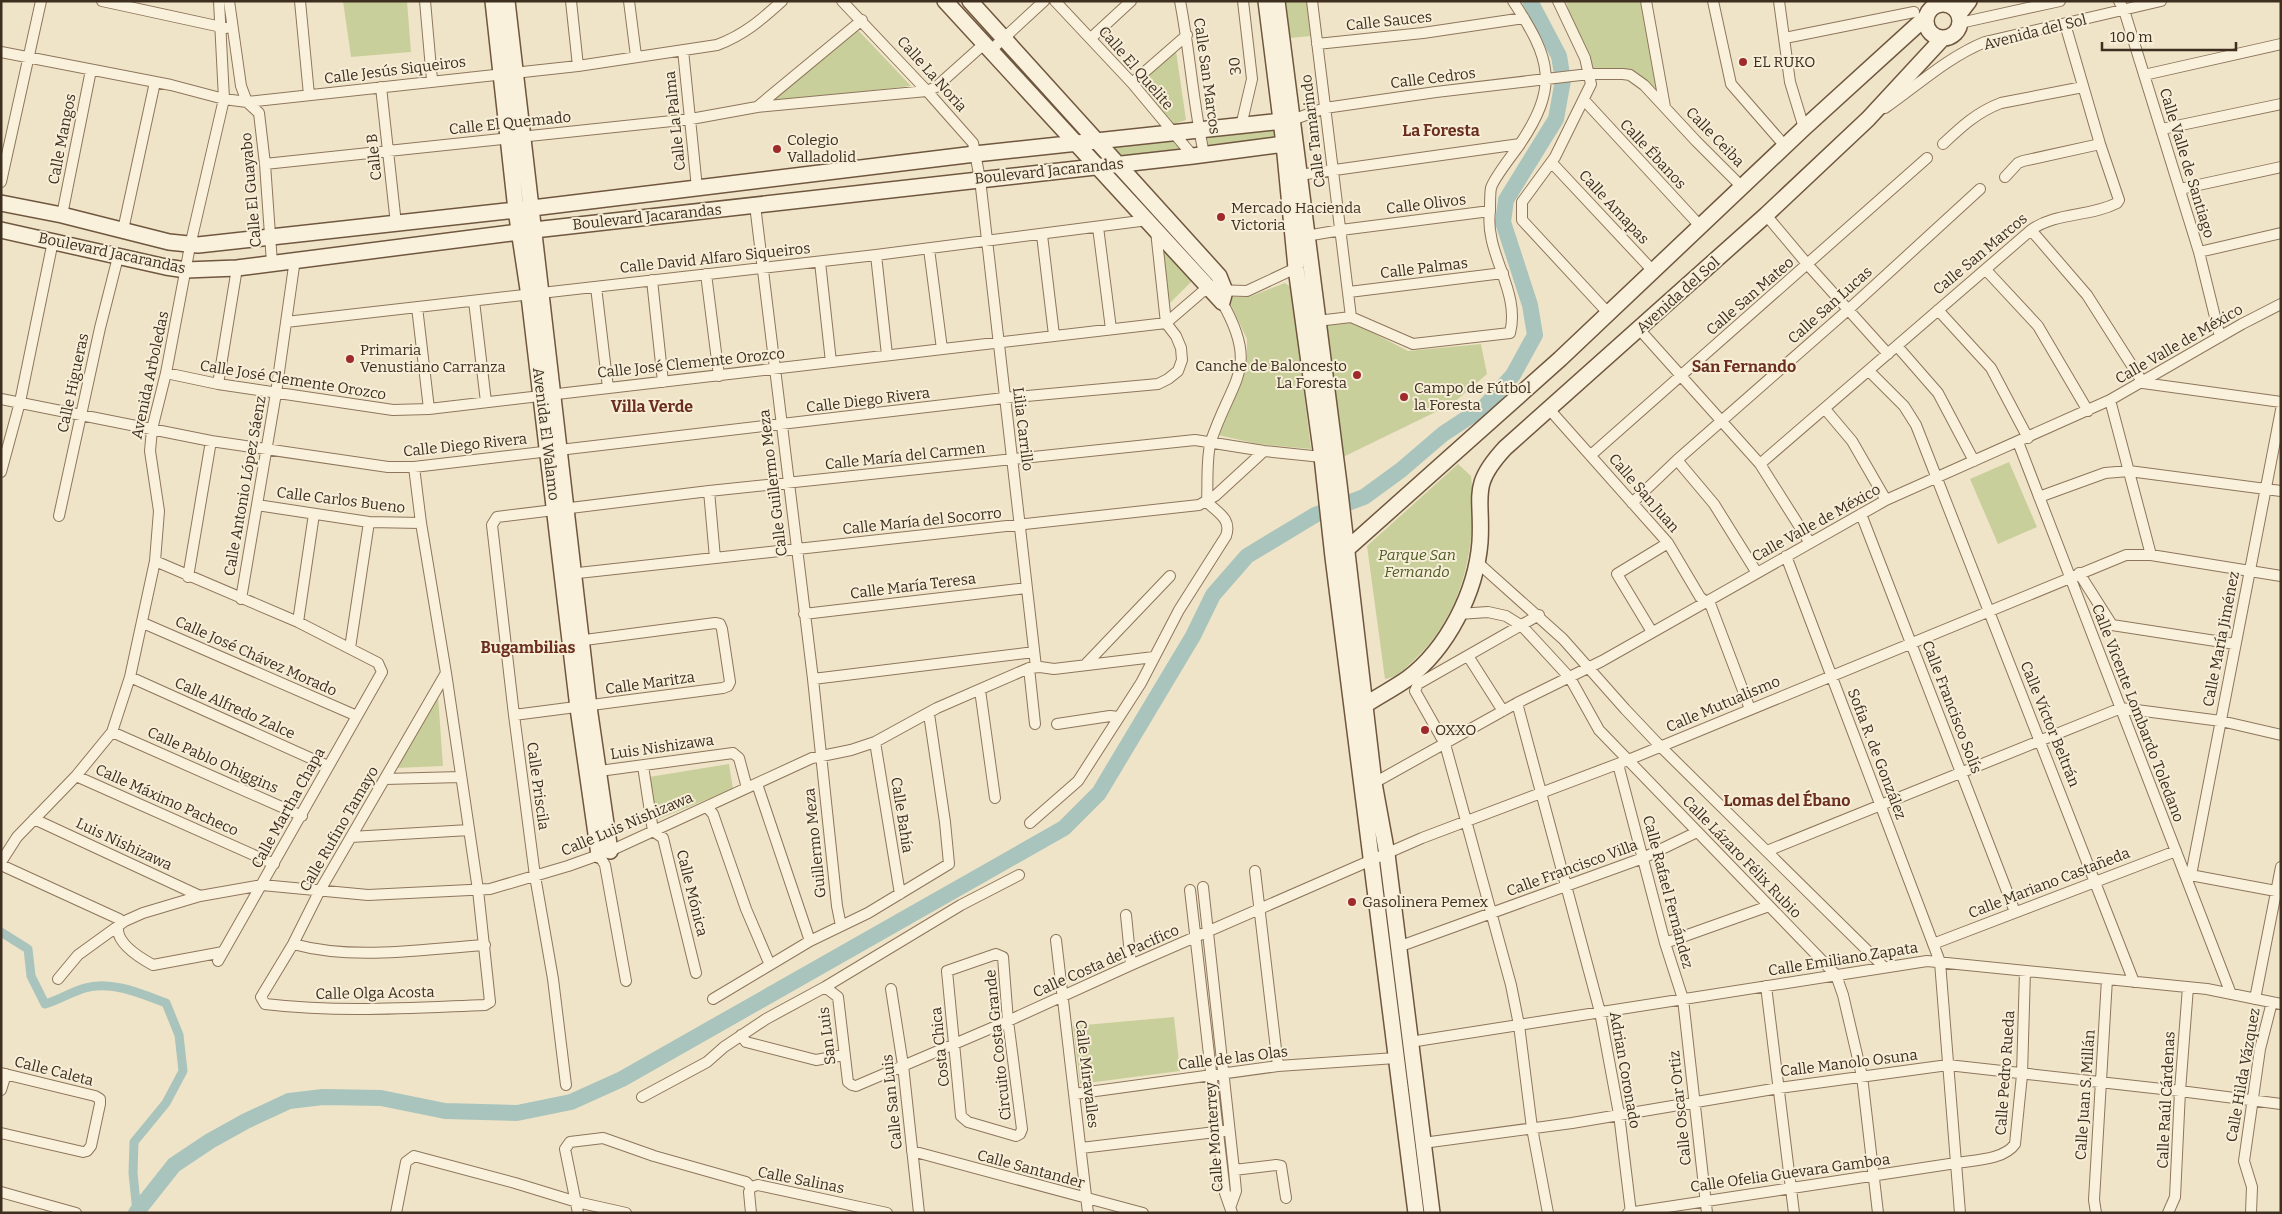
<svg xmlns="http://www.w3.org/2000/svg" width="2282" height="1214" viewBox="0 0 2282 1214" font-family="Bitter,serif">
<rect width="100%" height="100%" fill="#f0e4c8"/>
<path fill="#c9cf9b" d="M343,1H407L411,52L351,57Z
M1286,1H1307L1311,36L1290,38Z
M1566,1H1646L1666,108L1636,79L1588,71L1577,40Z
M857,29L911,86L770,102Z
M1176,51L1186,120L1173,124L1139,84Z
M1274,128V140L1208,147L1203,134Z
M1171,138L1183,151L1122,157L1111,145Z
M1153,236L1193,280L1163,310Z
M1285,283L1291,287L1311,449L1258,444L1218,435L1247,361V339L1227,297H1249Z
M1350,321L1408,351L1481,344L1487,374L1452,404L1343,457L1327,325Z
M2009,462L2037,527L1998,544L1970,479Z
M1458,464L1471,476C1478,542 1464,615 1413,661C1404,669 1398,677 1385,679L1367,546Z
M438,696L443,766L397,768Z
M729,764L733,789L656,820L649,777Z
M1174,1017L1180,1071L1080,1084L1073,1026Z"/>
<g fill="none" stroke-linecap="round" stroke-linejoin="round">
<path stroke="#a9c4bc" stroke-width="9" d="M1,932L28,949L31,976L45,1004C59,1000 71,992 85,988C111,980 142,994 166,1003L179,1035L183,1071L166,1103L134,1142L133,1173L137,1212"/>
<path stroke="#a9c4bc" stroke-width="16" d="M136,1213L174,1165L210,1141L246,1121L289,1101L323,1097L381,1098L445,1111L517,1113L571,1102L622,1079L1064,828L1099,793L1193,636L1213,595L1247,556L1315,515L1364,497L1401,470L1443,434L1484,407L1513,375L1535,335L1530,305L1503,222L1506,200L1556,119L1563,80L1559,56L1530,1"/>
<defs>
<path id="street" d="M102,1L226,28
M229,1L241,86L247,102L259,113L265,164L272,263
M300,1L309,95
M425,1L432,80
M571,1L578,66
M629,1L636,56
M842,1L927,91L973,143L980,179L1036,667
M1055,1L1132,83L1193,156
M1180,1C1190,52 1193,104 1204,154
M1312,1L1351,317
M1558,1L1585,58L1591,84L1555,157L1522,202V220L1609,314
M1646,1L1665,107
M1713,1L1731,84L1785,146
M1779,1L1790,82L1804,128
M2119,1L2124,10L2199,252L2220,337
M1960,23L2060,1
M1091,38L1131,1
M1785,38L1914,12
M1317,44L1423,33L1524,18
M683,50L697,188
M990,51L1044,1
M1,52L171,85L224,99L247,102L578,66L717,45C744,35 761,20 782,1
M2144,75L2281,44
M1132,83L1187,35
M381,87L396,224
M1584,100L1701,227
M757,107L862,20
M1885,108C1918,85 1948,57 1985,42L2161,1
M1292,120L1325,108L1436,92L1589,74H1623L1630,75L1644,85L1696,141L1742,187
M1241,126L1252,79L1243,1
M2162,129L2281,104
M1943,144C1961,127 1977,112 2001,103L2083,87
M1552,163L1654,272
M265,164L691,119L757,107L927,91L936,87L984,44
M1299,175L1520,144
M2005,177L2018,163L2023,161L2100,144
M1,182L41,1
M2180,189L2281,167
M755,205L813,679L837,906L841,926
M62,215L91,70
M1766,215L1808,265L1888,354
M1098,227L1111,329
M123,230L155,82
M2031,230L2087,295L2143,383L2281,402
M1042,235L1054,335
M1306,236L1341,230L1490,211
M929,249L942,349
M2199,252L2281,233
M876,255L887,355
M820,262L831,362
M1986,270L2038,326L2088,411
M706,274L719,376
M652,280L663,382
M596,287L608,388
M1349,292L1503,273
M474,301L486,402
M417,307L429,409
M1938,310L1991,368L2028,438
M1351,317L1413,344L1510,333C1521,291 1484,253 1490,211C1490,205 1490,192 1491,188C1493,180 1512,155 1518,147C1560,86 1551,59 1513,1
M1317,321L1351,317
M286,322L876,255L1148,220
M1639,329L1760,464L1810,543
M1897,346L1938,393L1974,461
M1869,371L1904,406L1916,425L2134,982
M166,373L218,384L393,410L429,409L1166,323L1202,292L1210,290L1247,291L1296,268
M218,384L237,268
M1,399L211,441L388,467H414L1004,398L1158,384L1168,379L1178,371L1182,360L1181,348L1176,336L1166,323L1156,231
M2110,400L2151,555
M1549,409L1668,543L1700,597L1711,606L1750,709
M1825,409L1852,441L1886,500
M2018,442L2231,994
M1591,455L1927,158
M1677,460L1714,504L1757,573
M1760,464L2031,230C2056,212 2090,217 2117,203L2119,200L2100,144L2065,24
M414,467L421,523L446,673L319,892L293,944L261,997L265,1004C341,1013 409,1008 485,1005L490,1002L478,890L446,673
M1,472L20,402L53,241
M709,491L715,558
M2039,497L2105,473L2129,471L2281,491
M1632,503L1677,460L1849,309L1980,189
M257,505L369,522L421,523
M1861,514L2015,912
M59,516L100,328L118,257
M1786,556L1940,962L1960,1213
M155,561L298,622L378,663L382,672L218,961
M1477,562L1563,639L1625,709L1660,746L1884,967
M2079,573L2112,625L2235,644
M569,574L1199,505L1215,496L1264,451
M188,577L211,441
M241,599L276,393L295,259
M804,614L1026,588
M1459,614L1488,612L1506,616L1522,626L1570,678L1599,730L1836,975L1843,995L1862,1076L1878,1213
M1539,615L1418,684L1415,691L1445,744L1511,985L1519,1025L1532,1128L1548,1213
M298,622L314,514
M143,623L357,716
M1652,632L1617,574L1668,543
M350,648L369,522
M1468,656L1503,711
M1086,664L1170,576
M1029,668L1035,724
M130,677L328,766
M813,679L1034,652
M980,690L995,798
M1517,703L1600,1012L1619,1114L1631,1213
M514,715L723,688L728,686L730,682L722,629L720,624L715,623L577,641
M1057,724L1110,716L1118,717
M112,732L302,816
M875,742L900,894
M1618,764L1665,943L1683,999L1707,1213
M643,766L653,831L663,838L696,973
M592,772L733,753L739,758L747,788
M76,776L274,864
M385,779L461,777
M1374,783L1517,703L1602,661L1886,500L2110,400L2242,324L2281,304
M757,784L810,941
M707,807L713,814L746,909L770,965
M34,819L200,896
M1030,823L1078,781L1141,683L1179,610L1226,536C1232,519 1218,513 1207,502C1208,485 1206,457 1211,441C1232,378 1260,369 1222,302
M351,837L469,830
M1767,851L2121,708L2221,721L2281,735
M599,855L605,865L626,981
M1,862L17,837L76,776L112,732L130,677L155,561L159,511L150,451L152,429L166,373L190,246L224,99L219,1
M1,865L119,919C119,923 118,928 118,931C120,946 142,959 153,965L223,952
M1255,871L1278,1066
M2185,874L2281,892
M2191,875L2281,410
M1203,887L1234,1170L1236,1191L1231,1205
M1190,890L1225,1193L1232,1213
M1126,915L1131,965
M1056,940L1088,1213
M1665,943L1769,906
M293,944C355,961 422,949 485,945
M1933,944L2176,851
M1398,947L1643,858L1697,832
M996,954L1003,957L1008,1021L1022,1129L1020,1134L1016,1136L968,1122L961,1116L947,971Z
M58,979L78,955L125,921L143,913L200,896L262,885L368,895L490,889L568,866L610,851L812,758L851,750L875,742L937,708L1029,668L1040,667L1054,669L1154,657
M1766,986L1794,1213
M825,987L838,997L848,1082L852,1085L856,1086L1008,1021L1131,965L1422,838L1628,760L2126,555H2151L2281,576
M891,989L903,1065L919,1213
M713,999L810,941L868,913L949,864L945,822L929,714
M2255,999L2281,867
M741,1035L746,1042L816,1060L844,1055
M1410,1042L1927,961L2207,989L2281,1004
M1,1073L95,1096L100,1099V1104L91,1146L87,1151L83,1152L1,1133
M566,1085L553,979L535,876L514,715L492,525L497,517L709,491L1195,440L1264,451L1322,457
M1,1090L6,1074
M1074,1094L1278,1066L1396,1058
M642,1097L707,1062L724,1047L766,1019L825,987L961,905L1019,875
M1423,1143L1572,1123L1779,1088L1948,1065L2180,1091L2281,1104
M1081,1148L1224,1131
M912,1151L1143,1213
M1234,1170L1276,1165L1281,1166L1286,1198
M751,1187L758,1185L887,1213
M751,1187L749,1192L751,1213
M1,1192L76,1213
M396,1213L406,1162L414,1156L515,1183L577,1202L626,1213
M578,1213L565,1149L570,1142L603,1138L654,1156L746,1182L751,1187
M1628,1213L1956,1163C1974,1160 2004,1160 2015,1144L2022,1075L2025,971
M2096,1213L2094,1200L2107,979
M2168,1213L2175,1197L2180,1091L2188,987
M2251,1213L2252,1187L2244,1161L2260,1049L2272,1002"/>
<path id="secondary" d="M493,1L516,210L529,296L578,708L599,855
M507,1L589,707L610,851
M945,1L1222,302
M970,1L1219,276L1225,291L1222,302
M1266,1L1284,144L1296,268L1322,457L1333,557L1416,1213
M1277,1L1339,484L1374,783L1387,854L1432,1213
M1926 21a17 17 0 1 1 34 0a17 17 0 1 1-34 0Z
M1959,14L1969,1
M1,203L62,215L169,242L198,245L516,210L975,154L1292,120
M1,230L166,267L186,270L237,268L534,230L1193,156L1284,144L1294,139
M1347,549L1560,359L1804,128L1926,17
M1365,705C1379,696 1394,688 1407,679C1448,648 1476,592 1480,542C1483,495 1469,487 1505,448L1766,215L1868,119L1943,38"/>
</defs>
<use href="#street" stroke="#8d765c" stroke-width="12"/>
<use href="#secondary" stroke="#6f573f" stroke-width="18"/>
<use href="#street" stroke="#faf1dc" stroke-width="10"/>
<use href="#secondary" stroke="#faf1dc" stroke-width="15"/>
</g>
<g fill="#9e2a2b" stroke="#f7eed8" stroke-width="2">
<circle cx="1743" cy="62" r="5"/>
<circle cx="777" cy="149" r="5"/>
<circle cx="1221" cy="217" r="5"/>
<circle cx="350" cy="359" r="5"/>
<circle cx="1357" cy="375" r="5"/>
<circle cx="1404" cy="397" r="5"/>
<circle cx="1425" cy="730" r="5"/>
<circle cx="1352" cy="902" r="5"/>
</g>
<g text-anchor="middle" stroke-width="4" stroke-linejoin="round" paint-order="stroke">
<g font-size="15" fill="#3d2e20" stroke="#f7eed8">
<text transform="translate(1389 21) rotate(-6)" y="5">Calle Sauces</text>
<text transform="translate(2035 32) rotate(-14)" y="5">Avenida del Sol</text>
<text transform="translate(1235 66) rotate(-96)" y="5">30</text>
<text transform="translate(1136 68) rotate(49)" y="5">Calle El Quelite</text>
<text transform="translate(395 70) rotate(-7)" y="5">Calle Jesús Siqueiros</text>
<text transform="translate(932 74) rotate(48)" y="5">Calle La Noria</text>
<text transform="translate(1207 76) rotate(82)" y="5">Calle San Marcos</text>
<text transform="translate(1433 78) rotate(-7)" y="5">Calle Cedros</text>
<text transform="translate(675 121) rotate(-96)" y="5">Calle La Palma</text>
<text transform="translate(510 123) rotate(-6)" y="5">Calle El Quemado</text>
<text transform="translate(1313 131) rotate(-97)" y="5">Calle Tamarindo</text>
<text transform="translate(1715 137) rotate(46)" y="5">Calle Ceiba</text>
<text transform="translate(62 139) rotate(-79)" y="5">Calle Mangos</text>
<text transform="translate(1653 154) rotate(47)" y="5">Calle Ébanos</text>
<text transform="translate(374 157) rotate(-96)" y="5">Calle B</text>
<text transform="translate(2187 163) rotate(73)" y="5">Calle Valle de Santiago</text>
<text transform="translate(1049 171) rotate(-6)" y="5">Boulevard Jacarandas</text>
<text transform="translate(251 190) rotate(-95)" y="5">Calle El Guayabo</text>
<text transform="translate(1426 204) rotate(-7)" y="5">Calle Olivos</text>
<text transform="translate(1614 207) rotate(47)" y="5">Calle Amapas</text>
<text transform="translate(647 217) rotate(-6)" y="5">Boulevard Jacarandas</text>
<text transform="translate(112 253) rotate(12)" y="5">Boulevard Jacarandas</text>
<text transform="translate(1980 254) rotate(-40)" y="5">Calle San Marcos</text>
<text transform="translate(715 258) rotate(-6)" y="5">Calle David Alfaro Siqueiros</text>
<text transform="translate(1424 268) rotate(-7)" y="5">Calle Palmas</text>
<text transform="translate(1678 295) rotate(-42)" y="5">Avenida del Sol</text>
<text transform="translate(1750 296) rotate(-41)" y="5">Calle San Mateo</text>
<text transform="translate(1830 305) rotate(-42)" y="5">Calle San Lucas</text>
<text transform="translate(2179 344) rotate(-30)" y="5">Calle Valle de México</text>
<text transform="translate(691 363) rotate(-6)" y="5">Calle José Clemente Orozco</text>
<text transform="translate(150 375) rotate(-78)" y="5">Avenida Arboledas</text>
<text transform="translate(293 380) rotate(9)" y="5">Calle José Clemente Orozco</text>
<text transform="translate(73 383) rotate(-78)" y="5">Calle Higueras</text>
<text transform="translate(868 400) rotate(-7)" y="5">Calle Diego Rivera</text>
<text transform="translate(1023 429) rotate(83)" y="5">Lilia Carrillo</text>
<text transform="translate(546 434) rotate(83)" y="5">Avenida El Walamo</text>
<text transform="translate(465 445) rotate(-6)" y="5">Calle Diego Rivera</text>
<text transform="translate(905 456) rotate(-6)" y="5">Calle María del Carmen</text>
<text transform="translate(773 483) rotate(-97)" y="5">Calle Guillermo Meza</text>
<text transform="translate(245 486) rotate(-80)" y="5">Calle Antonio López Sáenz</text>
<text transform="translate(1644 493) rotate(49)" y="5">Calle San Juan</text>
<text transform="translate(341 500) rotate(7)" y="5">Calle Carlos Bueno</text>
<text transform="translate(922 521) rotate(-6)" y="5">Calle María del Socorro</text>
<text transform="translate(1816 523) rotate(-29)" y="5">Calle Valle de México</text>
<text transform="translate(913 586) rotate(-7)" y="5">Calle María Teresa</text>
<text transform="translate(2221 639) rotate(-79)" y="5">Calle María Jiménez</text>
<text transform="translate(256 656) rotate(24)" y="5">Calle José Chávez Morado</text>
<text transform="translate(650 683) rotate(-8)" y="5">Calle Maritza</text>
<text transform="translate(1723 704) rotate(-23)" y="5">Calle Mutualismo</text>
<text transform="translate(1952 707) rotate(69)" y="5">Calle Francisco Solís</text>
<text transform="translate(235 708) rotate(24)" y="5">Calle Alfredo Zalce</text>
<text transform="translate(2138 713) rotate(69)" y="5">Calle Vicente Lombardo Toledano</text>
<text transform="translate(2050 724) rotate(68)" y="5">Calle Víctor Beltrán</text>
<text transform="translate(662 747) rotate(-8)" y="5">Luis Nishizawa</text>
<text transform="translate(1877 754) rotate(69)" y="5">Sofia R. de González</text>
<text transform="translate(213 760) rotate(24)" y="5">Calle Pablo Ohiggins</text>
<text transform="translate(538 786) rotate(82)" y="5">Calle Priscila</text>
<text transform="translate(167 800) rotate(24)" y="5">Calle Máximo Pacheco</text>
<text transform="translate(288 808) rotate(-61)" y="5">Calle Martha Chapa</text>
<text transform="translate(902 815) rotate(81)" y="5">Calle Bahía</text>
<text transform="translate(627 824) rotate(-23)" y="5">Calle Luis Nishizawa</text>
<text transform="translate(339 829) rotate(-60)" y="5">Calle Rufino Tamayo</text>
<text transform="translate(815 843) rotate(-96)" y="5">Guillermo Meza</text>
<text transform="translate(124 844) rotate(25)" y="5">Luis Nishizawa</text>
<text transform="translate(1742 857) rotate(46)" y="5">Calle Lázaro Félix Rubio</text>
<text transform="translate(1572 868) rotate(-20)" y="5">Calle Francisco Villa</text>
<text transform="translate(2049 883) rotate(-21)" y="5">Calle Mariano Castañeda</text>
<text transform="translate(1668 892) rotate(75)" y="5">Calle Rafael Fernández</text>
<text transform="translate(692 893) rotate(76)" y="5">Calle Mónica</text>
<text transform="translate(1843 959) rotate(-9)" y="5">Calle Emiliano Zapata</text>
<text transform="translate(1106 961) rotate(-24)" y="5">Calle Costa del Pacifico</text>
<text transform="translate(375 993) rotate(-1)" y="5">Calle Olga Acosta</text>
<text transform="translate(827 1036) rotate(-97)" y="5">San Luis</text>
<text transform="translate(998 1045) rotate(-96)" y="5">Circuito Costa Grande</text>
<text transform="translate(940 1047) rotate(-96)" y="5">Costa Chica</text>
<text transform="translate(1233 1058) rotate(-7)" y="5">Calle de las Olas</text>
<text transform="translate(1849 1063) rotate(-7)" y="5">Calle Manolo Osuna</text>
<text transform="translate(1625 1070) rotate(80)" y="5">Adrian Coronado</text>
<text transform="translate(54 1071) rotate(14)" y="5">Calle Caleta</text>
<text transform="translate(2005 1073) rotate(-86)" y="5">Calle Pedro Rueda</text>
<text transform="translate(1087 1074) rotate(83)" y="5">Calle Miravalles</text>
<text transform="translate(2243 1075) rotate(-80)" y="5">Calle Hilda Vázquez</text>
<text transform="translate(2085 1095) rotate(-86)" y="5">Calle Juan S. Millán</text>
<text transform="translate(2166 1100) rotate(-87)" y="5">Calle Raúl Cárdenas</text>
<text transform="translate(892 1102) rotate(-96)" y="5">Calle San Luis</text>
<text transform="translate(1680 1108) rotate(-96)" y="5">Calle Oscar Ortiz</text>
<text transform="translate(1214 1137) rotate(-94)" y="5">Calle Monterrey</text>
<text transform="translate(1031 1169) rotate(15)" y="5">Calle Santander</text>
<text transform="translate(1790 1173) rotate(-8)" y="5">Calle Ofelia Guevara Gamboa</text>
<text transform="translate(801 1180) rotate(11)" y="5">Calle Salinas</text>
</g>
<g font-size="15" fill="#3d2e20" stroke="#f7eed8" text-anchor="start">
<text x="1753" y="67">EL RUKO</text>
<text x="787" y="145">Colegio<tspan x="787" dy="17">Valladolid</tspan></text>
<text x="1231" y="213">Mercado Hacienda<tspan x="1231" dy="17">Victoria</tspan></text>
<text x="360" y="355">Primaria<tspan x="360" dy="17">Venustiano Carranza</tspan></text>
<text x="1347" y="371" text-anchor="end">Canche de Baloncesto<tspan x="1347" dy="17">La Foresta</tspan></text>
<text x="1414" y="393">Campo de Fútbol<tspan x="1414" dy="17">la Foresta</tspan></text>
<text x="1435" y="735">OXXO</text>
<text x="1362" y="907">Gasolinera Pemex</text>
</g>
<g font-size="15" font-style="italic" fill="#4d5a26" stroke="#f7eed8">
<text x="1417" y="560">Parque San<tspan x="1417" dy="17">Fernando</tspan></text>
</g>
<g font-size="16" font-weight="bold" fill="#6b2e1e" stroke="#f7eed8">
<text x="1441" y="136">La Foresta</text>
<text x="1744" y="372">San Fernando</text>
<text x="652" y="412">Villa Verde</text>
<text x="528" y="653">Bugambilias</text>
<text x="1787" y="806">Lomas del Ébano</text>
</g>
</g>
<rect width="2282" height="1214" fill="none" stroke="#3d2e20" stroke-width="5"/>
<path d="M2102 42v8h134v-8" fill="none" stroke="#3d2e20" stroke-width="2.5"/>
<text x="2110" y="42" font-size="15" fill="#3d2e20" stroke="#f7eed8" stroke-width="4" paint-order="stroke">100 m</text>
</svg>
